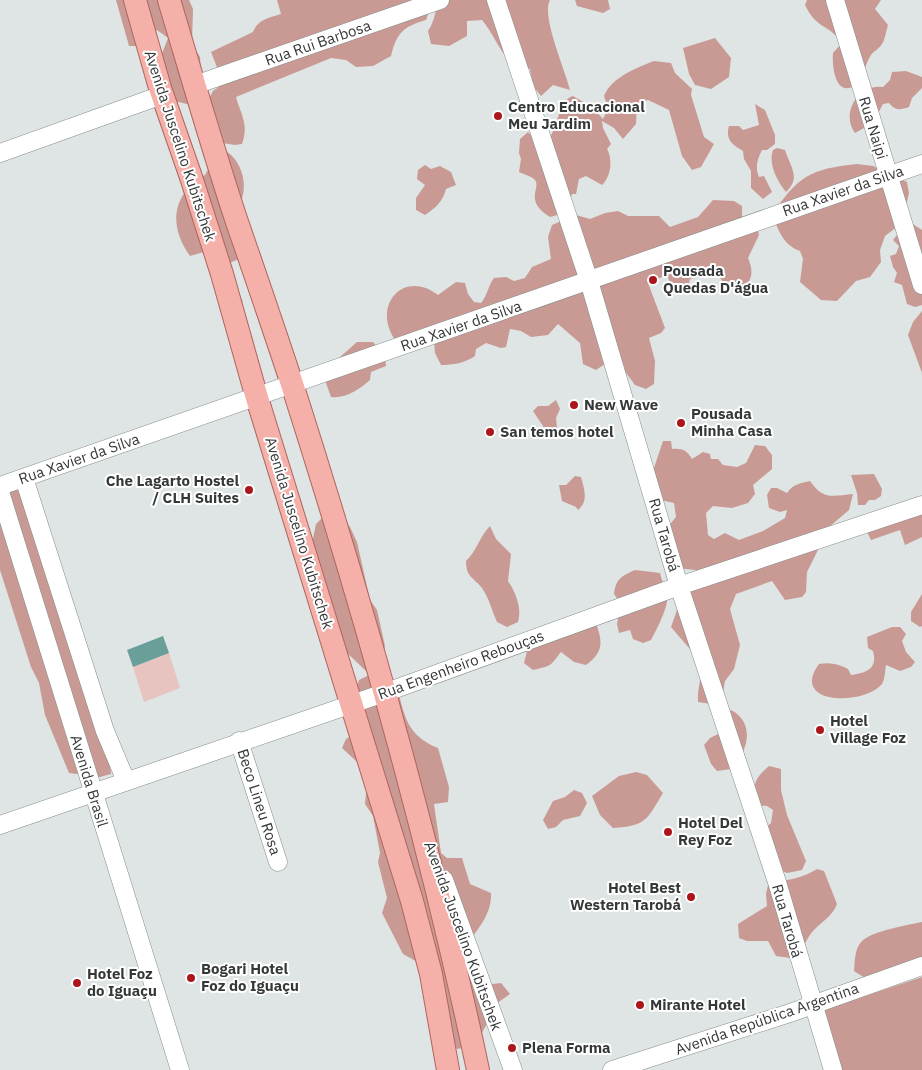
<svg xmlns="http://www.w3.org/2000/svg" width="922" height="1070" viewBox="0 0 922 1070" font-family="'IBM Plex Sans',sans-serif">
<rect width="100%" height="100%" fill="#dee5e4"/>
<path fill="#e7c4bf" d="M169,653L180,688L144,702L133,667Z"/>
<path fill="#c99a94" d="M116,0H189L193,9L192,44L200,57L203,94L187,104L165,99L161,56L168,38L157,30L143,46H129Z
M277,0H426L430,9L426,20C403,27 397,32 391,56L373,66L356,67L346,60L331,58L236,97C241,115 249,124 242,144L235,145L222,143L207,102L213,91L234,76L220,75L211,52L253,32C258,19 269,18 281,14Z
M441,0H550C541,16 565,69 570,90L553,85L541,96L533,86L530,69L520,63L513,64C499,52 494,34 482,20L467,21V36L449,46L431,44L428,31C435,21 434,11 441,0Z
M575,0H608L610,9L603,13L577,6Z
M807,0H881L875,9L888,25C886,31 885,40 882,44C879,49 874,51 871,55C864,65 865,79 854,86C834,97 832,63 833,53L842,43C828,23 817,30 805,5Z
M715,38L731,58L729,77L711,89L695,85L689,74L683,48Z
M654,61L671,63L675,73L692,89L691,95L704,137L714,144L701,167L692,170L682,156L669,110L648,100L637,104L636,124L623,139L614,128L602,121L603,128L611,144L607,149C613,159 611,177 602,185L586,176L579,179L576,194H572L565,213L550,217C522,200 543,187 534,179C531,176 523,174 519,172L521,159L519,153L520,139L528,132L537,141L545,144C558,133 557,100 573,96L592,107L603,119L608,108L604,96C612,77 636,68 654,61Z
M906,71L922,77V88L912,98L909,107C899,110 896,111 889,103L883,104L873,123L855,133C840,113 859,83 883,87L890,80L892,72Z
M755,104L765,110L775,135V144L767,150H762C757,160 755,167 759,177L764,176L772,192L763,199L751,188V171L744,159L743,151C732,145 725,139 729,126H739L743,130L759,125Z
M777,148L785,150C791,168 801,178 786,192C777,181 768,164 773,150Z
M227,152C243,162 249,189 239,205L249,255L222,266L243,302L226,306L204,252L190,256C176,236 170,213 185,192C192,184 196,179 205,175L216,155Z
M857,164L873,166L907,182L909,193L902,223L885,236L880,250L881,262L870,277L856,281L837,301L821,300L800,282L803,259L800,251C783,245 779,231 772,215C798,176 810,169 857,164Z
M425,165L431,169L440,166L451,172L456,185L446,189C443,202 435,208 425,215L416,210V198L425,185L417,179L418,170Z
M713,200L734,201L742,206V217L745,225L757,227L759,235L748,258C753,270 753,277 745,288L735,290L725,286L717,272L690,279L688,287L674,292L667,275L648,283L665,328L661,333L649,338L655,361L654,384L646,389L635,385L624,370L608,362L596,370L583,364L580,343L558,324L548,335L531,337L521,331L510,329L506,347L501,348L486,343L476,349L475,356C465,363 453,365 441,365L435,353L434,341H396C371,308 402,268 438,295L456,282L465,283L468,294L474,302L481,303C488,294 488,286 494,278L506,277L514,281L525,278L532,267L551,259L548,237L552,225L576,215L590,219L605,213L618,211L628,216H659L670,227L698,217Z
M908,221L922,230V305L915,307L907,304L902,285L894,282L897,273L893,267L890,256L896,254L899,246L893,240Z
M922,311V373L908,335L913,322Z
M357,342H373L385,356L386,366L371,372L370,380C360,389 345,399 331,397L325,380L332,364Z
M556,400L560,409L556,418L557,427L553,433L547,432L533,411L538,406H548Z
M663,441H671L672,449C682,448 687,450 692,459L703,452L710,454L711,459H718L723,465L737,467L746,463L755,445L765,446L772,455V469L753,485L755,494L748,503L732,508L713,506L706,513L708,535L714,539L725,533L739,540L763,531L785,518L787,510L780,512L769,508L767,495L771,488H777L787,493C793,484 801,483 810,481C823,500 832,496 853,494L849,510L822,533L820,546L807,572L806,592L802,597L785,600L772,581L736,594L730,609L740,645L734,669L725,681L723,693L711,704L698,702C697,683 705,675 699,655L689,648L671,627L677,610V598L701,575L696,570L676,568L667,528L676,517L674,503L660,500L650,480Z
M874,474L882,489L881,496L875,500H869L865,505H858L857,493L851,475Z
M575,476L581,477C584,488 589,501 578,510L576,507L562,501L559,485H566Z
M24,480L109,752L111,774L100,777L69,773L45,715L39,683L31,667L0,570V496Z
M922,508V537L905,545L900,530L871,540L867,532Z
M328,512L340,515L350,527L357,542L370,600L377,610L385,646L379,667L366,671L344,650L312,543L316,524Z
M490,526L496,539L511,554L508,581C516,593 522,608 518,622L507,627L497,622C492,611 489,598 482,588C473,577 466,577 466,561C477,551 479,537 490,526Z
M635,570L660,573C662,582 667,591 667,600C667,609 656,631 651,640L643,643L633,639L630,630L619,633L617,624L621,604L614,594C616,579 621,576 635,570Z
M922,594V626L920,627L911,621V612Z
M595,621C603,641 604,652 586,665L574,662L561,652C549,667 553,665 533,670L524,663L528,647L561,634L567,637L569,628Z
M892,627H900L906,634L902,641L906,652L915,662L911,667L900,671L886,665C885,671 885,679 882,684C864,706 789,705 819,664C831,662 838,664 848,669L851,675C866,673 878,669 873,651L868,648L867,637Z
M369,675L397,686C404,715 407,736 438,748L449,787L448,802L434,804L441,853L447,858H462L470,884L491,893C492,913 479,928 467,944L484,985L501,983L510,994L493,1006L494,1012L474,1046L457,1049L445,1038L421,964L403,954L382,913L387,898L378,862L380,853L373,816L365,804L368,772L342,748L346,739L356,733L354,696L359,680Z
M731,710C756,723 748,752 731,769L717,771L711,764L704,745L710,738L720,733Z
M769,766L781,769V790L787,815L806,861L802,870L787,873L777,869L762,831L771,823L773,810L767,806L756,805C753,785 753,780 769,766Z
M636,772L647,775L663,793C647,819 647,826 613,828L600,815L592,796L619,776Z
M574,790L582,793L587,803L580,816L563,820L556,827L548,829L543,820L553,801L565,797Z
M817,869L824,871L837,904C832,917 822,921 813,931C806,938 803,951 797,959L776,956L768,941H747L739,938L738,924L767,906L766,894L768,885C787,878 798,881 817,869Z
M922,922V966L873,983L854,971C855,962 854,949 862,941C872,931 908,925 922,922Z
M922,977V1070H842L823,1010Z"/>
<path fill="#699e99" d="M163,636L169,653L133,667L127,650Z"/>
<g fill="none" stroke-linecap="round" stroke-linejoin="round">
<defs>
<path id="minor" d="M496,0L589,281L679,586L777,882L833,1070
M835,0L922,285
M195,85L440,0
M0,153L162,95
M24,478L105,731L126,781
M0,486L922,164
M0,492L180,1070
M239,741L278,862
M0,825L384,693L679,586L922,505
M444,880L513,1070
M612,1070L790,1013L922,966"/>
<path id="major" d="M135,0L160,88L192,180L222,274L257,398L412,901L431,974L448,1070
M169,0C191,73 212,147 236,219C255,274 274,329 292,384C364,609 429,838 478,1070"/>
</defs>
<use href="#minor" stroke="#858c8b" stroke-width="19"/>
<use href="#major" stroke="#af645d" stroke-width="24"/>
<use href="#minor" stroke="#fff" stroke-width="18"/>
<use href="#major" stroke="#f6b0aa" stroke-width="22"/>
</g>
<g fill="#aa161b" stroke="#fff" stroke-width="2">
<circle cx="498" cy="116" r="5"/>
<circle cx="653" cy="280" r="5"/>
<circle cx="574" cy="405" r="5"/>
<circle cx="681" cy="423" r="5"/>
<circle cx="490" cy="432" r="5"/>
<circle cx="249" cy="490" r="5"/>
<circle cx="820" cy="730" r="5"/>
<circle cx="668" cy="832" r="5"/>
<circle cx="691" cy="897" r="5"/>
<circle cx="191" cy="978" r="5"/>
<circle cx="77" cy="983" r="5"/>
<circle cx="640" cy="1005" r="5"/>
<circle cx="512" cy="1048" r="5"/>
</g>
<g text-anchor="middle" stroke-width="4" stroke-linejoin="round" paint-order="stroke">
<g font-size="15" fill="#353838" stroke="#fff">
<text transform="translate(318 43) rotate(-19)" y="5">Rua Rui Barbosa</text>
<text transform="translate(873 128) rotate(73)" y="5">Rua Naipi</text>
<text transform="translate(180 146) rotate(72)" y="5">Avenida Juscelino Kubitschek</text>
<text transform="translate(843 191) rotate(-19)" y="5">Rua Xavier da Silva</text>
<text transform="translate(461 326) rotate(-19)" y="5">Rua Xavier da Silva</text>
<text transform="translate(79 459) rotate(-19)" y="5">Rua Xavier da Silva</text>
<text transform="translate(299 533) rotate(73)" y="5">Avenida Juscelino Kubitschek</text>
<text transform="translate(664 535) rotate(74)" y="5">Rua Tarobá</text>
<text transform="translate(461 665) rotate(-20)" y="5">Rua Engenheiro Rebouças</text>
<text transform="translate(89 781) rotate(73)" y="5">Avenida Brasil</text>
<text transform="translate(259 802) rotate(72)" y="5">Beco Lineu Rosa</text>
<text transform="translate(787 921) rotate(74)" y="5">Rua Tarobá</text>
<text transform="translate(463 936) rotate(70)" y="5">Avenida Juscelino Kubitschek</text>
<text transform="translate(767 1019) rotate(-19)" y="5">Avenida República Argentina</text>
</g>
<g font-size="15" font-weight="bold" fill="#353838" stroke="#fff" text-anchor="start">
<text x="508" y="112">Centro Educacional<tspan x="508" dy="17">Meu Jardim</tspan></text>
<text x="663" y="276">Pousada<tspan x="663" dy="17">Quedas D'água</tspan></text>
<text x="584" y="410">New Wave</text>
<text x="691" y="419">Pousada<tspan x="691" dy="17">Minha Casa</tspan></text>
<text x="500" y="437">San temos hotel</text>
<text x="239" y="486" text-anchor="end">Che Lagarto Hostel<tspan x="239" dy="17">/ CLH Suites</tspan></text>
<text x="830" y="726">Hotel<tspan x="830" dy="17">Village Foz</tspan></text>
<text x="678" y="828">Hotel Del<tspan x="678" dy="17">Rey Foz</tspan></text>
<text x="681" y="893" text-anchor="end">Hotel Best<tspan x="681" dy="17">Western Tarobá</tspan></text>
<text x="201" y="974">Bogari Hotel<tspan x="201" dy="17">Foz do Iguaçu</tspan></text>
<text x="87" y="979">Hotel Foz<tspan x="87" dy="17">do Iguaçu</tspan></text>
<text x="650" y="1010">Mirante Hotel</text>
<text x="522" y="1053">Plena Forma</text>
</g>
</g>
</svg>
